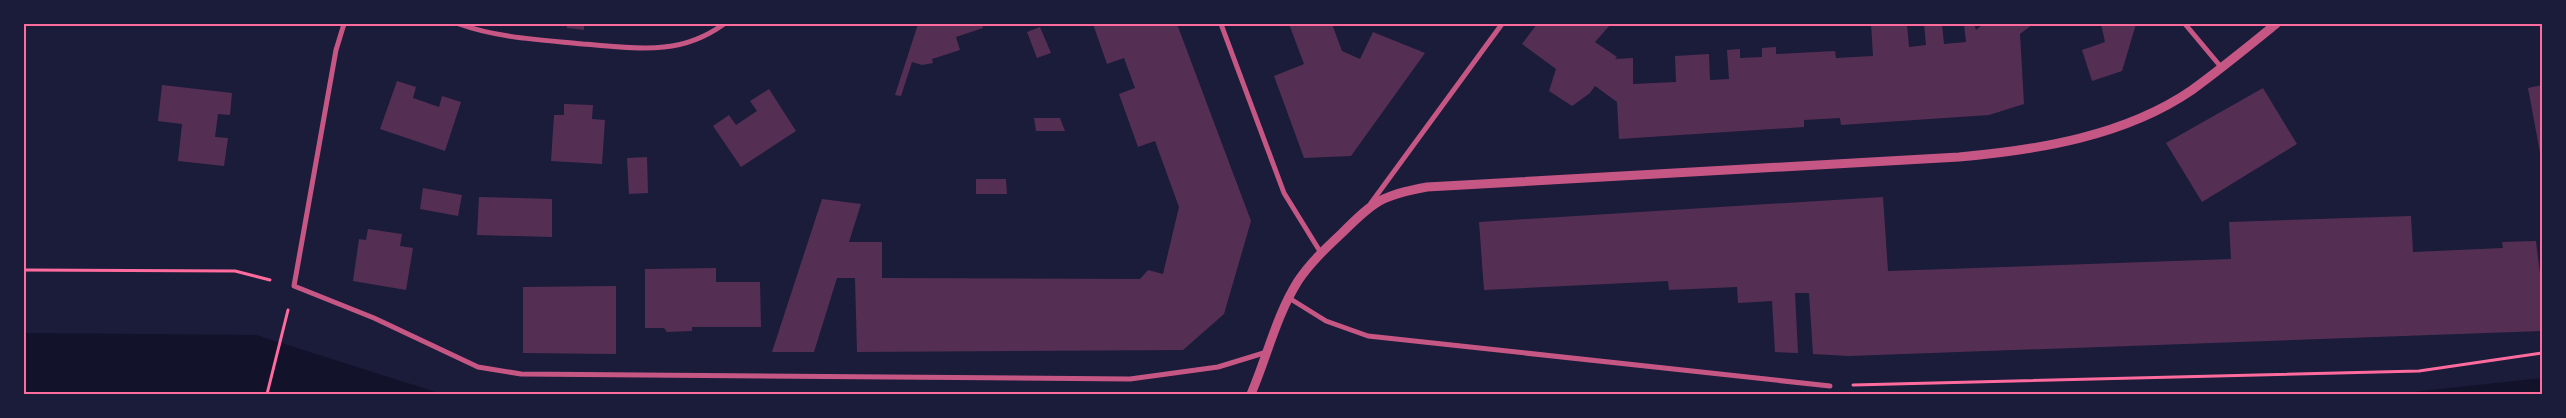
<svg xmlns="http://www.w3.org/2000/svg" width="2566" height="418" viewBox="0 0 2566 418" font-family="'Asap Condensed',sans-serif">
<rect width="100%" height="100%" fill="#1b1b3a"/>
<path fill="#12122b" d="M24,333L256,335L442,394H24Z
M2542,378V394H2395Z"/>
<path fill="#542f53" d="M567,24H584V30L567,28Z
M918,24H982L983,28L956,37L960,50L932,59L933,63L922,65L912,62L901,96L895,95Z
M1093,24H1177L1251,221L1224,314L1183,350L857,352L855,278H837L814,352H772L822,199L861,204L849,242H882V278L1140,279L1148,270L1163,274L1179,207L1155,141L1138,147L1119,94L1135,88L1124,58L1107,64Z
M1289,24H1332L1342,51L1360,59L1373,32L1425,53L1351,156L1304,158L1274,76L1304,64Z
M1537,24H1611L1595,42L1617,57L1615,59L1633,58V84L1676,82L1675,56L1709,54L1710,80L1729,79L1727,50L1740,49V58L1762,57V48L1776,47V54L1835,51L1836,58L1873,56L1871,24H1907L1909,47L1926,45L1924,24H1942L1944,44L1966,42L1964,24H1974L1976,30L1983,24H2033L2020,34L2024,104L1989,115L1841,125L1840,118L1804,120V127L1619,139L1617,102L1595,86L1590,93L1572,106L1549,91L1556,69L1522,44Z
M2101,24H2136L2122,71L2092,81L2082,50L2105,42Z
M1040,27L1051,53L1037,58L1027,32Z
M397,81L416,87L413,98L439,107L442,96L461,102L445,151L380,129Z
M162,85L232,93L230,115L218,114L215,137L228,138L224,166L178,161L182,124L158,121Z
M2542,85V158H2541L2528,88Z
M2263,88L2297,144L2202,202L2166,143Z
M769,89L796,131L741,167L713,126L729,115L736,125L757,111L750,101Z
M564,104L593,105L592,119L605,120L602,164L551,161L554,115H564Z
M1034,118H1060L1065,131H1036Z
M647,157L648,193L629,194L627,158Z
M976,179H1006L1007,194H976Z
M423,188L462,195L458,216L420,209Z
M479,197L552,199V237L477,235Z
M1883,197L1888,271L2231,259L2229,222L2411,216L2413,252L2503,248L2502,242L2536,241L2542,290V331L1849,356L1813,354L1809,293H1795L1798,353L1775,352L1772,301L1738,303L1737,287L1669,290L1668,281L1484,290L1479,222Z
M368,229L402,234L400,246L413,248L406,290L353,281L359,239L366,240Z
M716,268V282H760L761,327H692V331L667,332L664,328H645V269Z
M616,286V354L523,353V287Z"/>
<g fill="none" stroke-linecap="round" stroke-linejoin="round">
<path stroke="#ff6b9d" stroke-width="3" d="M24,270L235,271L270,280
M1853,385L2419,371L2542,353
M267,394L288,310"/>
<path stroke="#c65784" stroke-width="5" d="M344,24L336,50L294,286L374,318L478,367L521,374L1130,379L1218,367L1267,352
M459,24C498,38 542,40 583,44C610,46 638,50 664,47C686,45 706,37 724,24
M1221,24L1284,193L1321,253
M2185,24L2221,67
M1371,203L1502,24
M1289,298L1326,321L1368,336L1830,386"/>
<path stroke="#c65784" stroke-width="9" d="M1251,394C1267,357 1276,316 1298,281C1310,263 1326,248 1342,233C1374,201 1382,195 1427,187L1959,157C2038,150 2125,136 2192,90C2221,69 2249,46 2276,24"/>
</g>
<rect width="2566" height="418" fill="none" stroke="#1b1b3a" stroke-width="50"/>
<rect x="25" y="25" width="2516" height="368" fill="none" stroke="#ff6b9d" stroke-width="2"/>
</svg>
